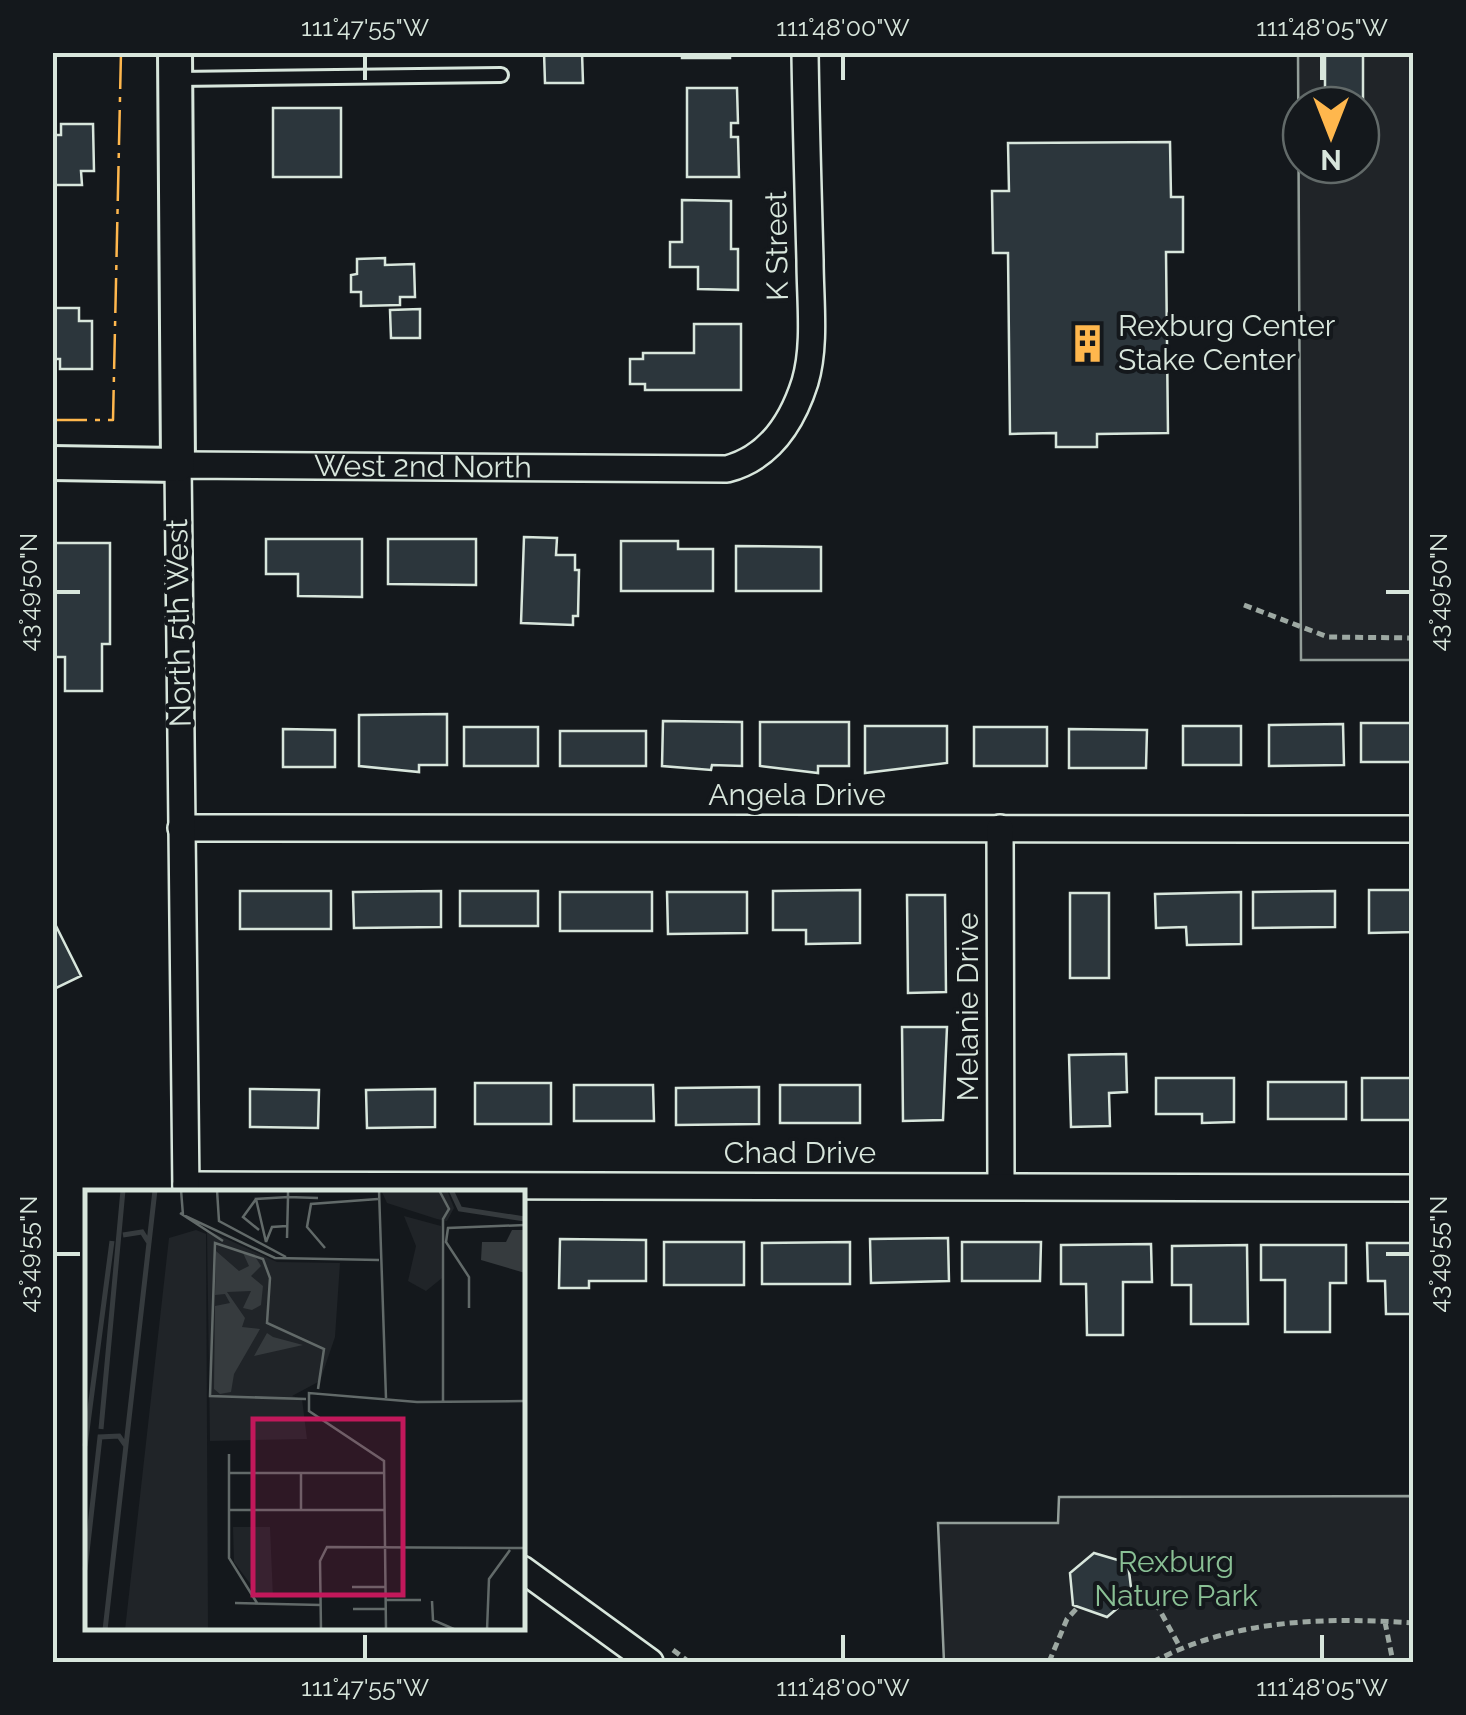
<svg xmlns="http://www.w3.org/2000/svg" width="1466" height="1715" viewBox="0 0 1466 1715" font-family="Raleway,sans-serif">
<rect width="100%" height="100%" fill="#14181c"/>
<path fill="#202428" stroke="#939e99" stroke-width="2.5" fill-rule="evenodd" d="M1298,53H1410L1413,61V660H1301ZM1301,105H1361V165H1301Z
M1413,1496V1662H944L938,1523H1058L1059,1497Z"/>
<path fill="#2c363c" stroke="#d8e6dc" stroke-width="2.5" d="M544,52H582L583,83H545Z
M682,52H730V58H682Z
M1325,52H1363V129L1361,105H1325Z
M687,88H737L738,123H731V137H738L739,177H687Z
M273,108H341V177H273Z
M61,124H93L94,171H81L82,185H52V135H61Z
M1170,142L1171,197H1183V252H1166L1168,433L1097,434V447H1056V433L1010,434L1008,253H993L992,191H1009L1008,143Z
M682,200L731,201V249H738V290L698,289V267H670V242H682Z
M385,258V265L414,264L415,297H400V305L361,306V292H351V275L357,274V259Z
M52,308H79V321H92V369H60V359H52Z
M420,309V338H391L390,310Z
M694,324H741V390H645V384H630V359H643V353H694Z
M524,537L557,538L556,555H575V570H579L578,616H573V625L521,623Z
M266,539H362V597L298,596V574H266Z
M388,539H476V585L388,584Z
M621,541H678V549H713V591H621Z
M52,543H110V644H102V691H65V657H52Z
M736,546L821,547V591H736Z
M447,714V765H419V772L359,766V715Z
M663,721L742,722V766L712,765L711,770L662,766Z
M760,722H849V766H818V773L760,766Z
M1361,723H1414V762H1361Z
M1343,724L1344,765L1269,766V725Z
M865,726H947V763L865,773Z
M1183,726H1241V765H1183Z
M464,727H538V766H464Z
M974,727H1047V766H974Z
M283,729L335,730V767H283Z
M1069,729L1147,730L1146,768H1069Z
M560,731H646V766H560Z
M860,890V943L806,944V930H773V891Z
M1369,890H1414V932L1369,933Z
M240,891H331V929H240Z
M441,891V927L354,928L353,892Z
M460,891H538V926H460Z
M1335,891V927L1253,928V892Z
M560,892H652V931H560Z
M667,892H747V933L668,934Z
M1241,892V944L1187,945L1186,927L1156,928L1155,894Z
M1070,893H1109V978H1070Z
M907,895H945L946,992L908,993Z
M52,918L81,976L52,990Z
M902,1027H947L943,1120L903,1121Z
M1126,1054L1127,1092L1109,1093L1110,1126L1071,1127L1069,1055Z
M1156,1078H1234V1122L1202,1123V1114H1156Z
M1362,1078H1414V1120H1362Z
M1268,1082H1346V1119H1268Z
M475,1083H551V1124H475Z
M574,1085H653L654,1121H574Z
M780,1085H860V1123H780Z
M759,1087V1124L676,1125V1088Z
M250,1089L319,1090L318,1128L250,1127Z
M435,1089V1127L367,1128L366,1090Z
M948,1238L949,1281L871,1283L870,1239Z
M560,1239L646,1240V1281H589V1288H559Z
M664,1242H744V1285H664Z
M850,1242V1284H762V1243Z
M962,1242H1041L1040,1281H962Z
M1367,1243H1414V1314H1386L1385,1281H1368Z
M1151,1244L1152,1282H1123V1335H1087L1086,1284H1061V1245Z
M1247,1245L1248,1324H1191V1285H1172V1246Z
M1261,1245H1346V1283H1330V1332H1285V1280H1261Z
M1094,1553L1128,1563L1132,1596L1107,1617L1073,1605L1070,1573Z"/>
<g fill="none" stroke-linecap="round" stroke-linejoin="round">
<defs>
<path id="service" d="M177,79L501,75"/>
<g id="minor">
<path d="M181,828L1414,829"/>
<path d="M1000,828L1001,1186"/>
<path d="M186,1185L1414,1188"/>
<path id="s1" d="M186,1192L178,465L727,469C769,458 792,423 805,382C816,345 810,299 810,260C808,191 806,122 805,52"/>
<path d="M522,1569L650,1662"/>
</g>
<path id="tertiary" d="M52,463L178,465L175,52"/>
</defs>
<use href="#service" stroke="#d8e6dc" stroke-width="18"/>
<use href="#minor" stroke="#d8e6dc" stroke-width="30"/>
<use href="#tertiary" stroke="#d8e6dc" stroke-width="38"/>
<path stroke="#9da8a2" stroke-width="5" stroke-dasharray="8 5" stroke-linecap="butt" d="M1244,605L1328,637L1414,638
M1131,1591L1158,1607L1181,1649
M1385,1622L1393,1662
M673,1650L689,1662
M1049,1662L1067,1619L1078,1607
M1153,1662C1234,1619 1324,1617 1414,1623"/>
<use href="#service" stroke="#14181c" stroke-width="12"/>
<use href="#minor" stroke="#14181c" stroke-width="25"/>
<use href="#tertiary" stroke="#14181c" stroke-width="32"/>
<path stroke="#ffb74d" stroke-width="2.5" stroke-dasharray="35 8 5 8" stroke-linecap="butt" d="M52,420H113L121,52"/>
</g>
<path fill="none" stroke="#d8e6dc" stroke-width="4" d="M365,55V80M843,55V80M1322,55V80M55,592H80M1386,592H1411M55,1254H80M1386,1254H1411M365,1635V1660M843,1635V1660M1322,1635V1660"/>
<defs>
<symbol id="building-bare" viewBox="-9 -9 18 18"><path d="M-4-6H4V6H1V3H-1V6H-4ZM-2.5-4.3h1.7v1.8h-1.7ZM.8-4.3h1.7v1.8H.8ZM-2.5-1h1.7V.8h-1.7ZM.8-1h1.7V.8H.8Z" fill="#ffb74d" stroke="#14181c" stroke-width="2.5" paint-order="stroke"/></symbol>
</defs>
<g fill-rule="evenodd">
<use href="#building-bare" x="1060" y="316" width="55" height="55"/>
</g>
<g text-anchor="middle" stroke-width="8" stroke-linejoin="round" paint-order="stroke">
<g font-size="30" fill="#d8e6dc" stroke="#14181c">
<text transform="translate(777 246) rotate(-91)" y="10">K Street</text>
<text dy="10" stroke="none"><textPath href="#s1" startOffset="972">West 2nd North</textPath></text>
<text transform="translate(179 623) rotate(-91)" y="10">North 5th West</text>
<text x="797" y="805">Angela Drive</text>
<text transform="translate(968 1007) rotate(-90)" y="10">Melanie Drive</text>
<text x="800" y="1163">Chad Drive</text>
</g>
<g font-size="30" fill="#d8e6dc" stroke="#14181c" text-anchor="start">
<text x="1118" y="336">Rexburg Center<tspan x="1118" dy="34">Stake Center</tspan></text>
</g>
<g font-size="30" fill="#8ac095" stroke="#14181c">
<text x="1176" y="1572">Rexburg<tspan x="1176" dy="34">Nature Park</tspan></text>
</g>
</g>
<g transform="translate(85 1190)">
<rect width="440" height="440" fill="#14181c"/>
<path d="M296,0H362L369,18L362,31L352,29L302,13ZM319,26L356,36L357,88L341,101L323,91L331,56ZM111,40L121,44L123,440H40L84,48ZM122,40L192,72L255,73L250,147L235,191L207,206L217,209L222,249L125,251ZM148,337H185L188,407H175L149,372Z" fill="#202428"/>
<path d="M427,40H440V83L396,70L397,52H421ZM131,61L154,81L164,76L158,63L171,68L176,76L166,86L178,96L176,115L167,120L158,118L166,101L142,102L160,128L157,137L175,139L149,184L146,202L135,204L129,199L130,116L145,113L140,104L130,105ZM182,143L188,147L218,155L169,166Z" fill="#363b3e"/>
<path fill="none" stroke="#363b3e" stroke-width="5" d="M366,0L375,19L440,29M38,45L57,42L64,53M16,239L38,0M0,256L27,51M0,380L15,247L34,246L41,256M20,440L70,0"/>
<path fill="none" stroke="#626a69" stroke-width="2.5" d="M96,0L98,25L190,68L294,70M132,0L134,31L201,67M203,0V7L233,8M294,0L301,208M354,0L364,19L358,29V212M171,9L158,27L174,40M95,23L138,51M181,52L171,9L203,7L202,48M181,52L187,37L202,36M240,58L222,37L226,14L293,9M384,118V87L361,52L363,38L440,35M221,209L125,206L130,53L178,69L185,88L182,133L239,159L233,199M144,264V368L172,413M144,283H299M216,283V320M144,320H300M267,397H300M301,410H336M347,411L348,430L371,440M150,413L236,415M268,419H301M236,440L235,371L242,357L440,358M301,440L299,271L224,221V203L332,212L440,211M402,440L404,389L425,360"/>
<path fill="#c2185b" fill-opacity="0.15" stroke="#c2185b" stroke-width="5" d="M168,229H318V405H168Z"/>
<rect width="440" height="440" fill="none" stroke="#d8e6dc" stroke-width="5"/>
</g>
<rect width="1466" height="1715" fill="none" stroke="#14181c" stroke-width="110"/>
<g transform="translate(1331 135) rotate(180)"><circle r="48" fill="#14181c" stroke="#626a69" stroke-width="2.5"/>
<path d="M0-8L18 38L0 25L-18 38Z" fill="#ffb74d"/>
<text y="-15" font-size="28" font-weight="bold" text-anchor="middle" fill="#d8e6dc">N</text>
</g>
<rect x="55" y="55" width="1356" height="1605" fill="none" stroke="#d8e6dc" stroke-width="4"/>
<g font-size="25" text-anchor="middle" fill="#d8e6dc">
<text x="365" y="36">111°47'55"W</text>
<text x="843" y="36">111°48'00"W</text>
<text x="1322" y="36">111°48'05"W</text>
<text transform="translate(1438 592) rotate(-90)" y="9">43°49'50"N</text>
<text transform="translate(28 592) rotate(-90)" y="9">43°49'50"N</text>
<text transform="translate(1438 1254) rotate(-90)" y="9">43°49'55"N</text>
<text transform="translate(28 1254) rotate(-90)" y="9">43°49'55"N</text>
<text x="365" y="1696">111°47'55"W</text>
<text x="843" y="1696">111°48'00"W</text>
<text x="1322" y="1696">111°48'05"W</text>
</g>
</svg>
